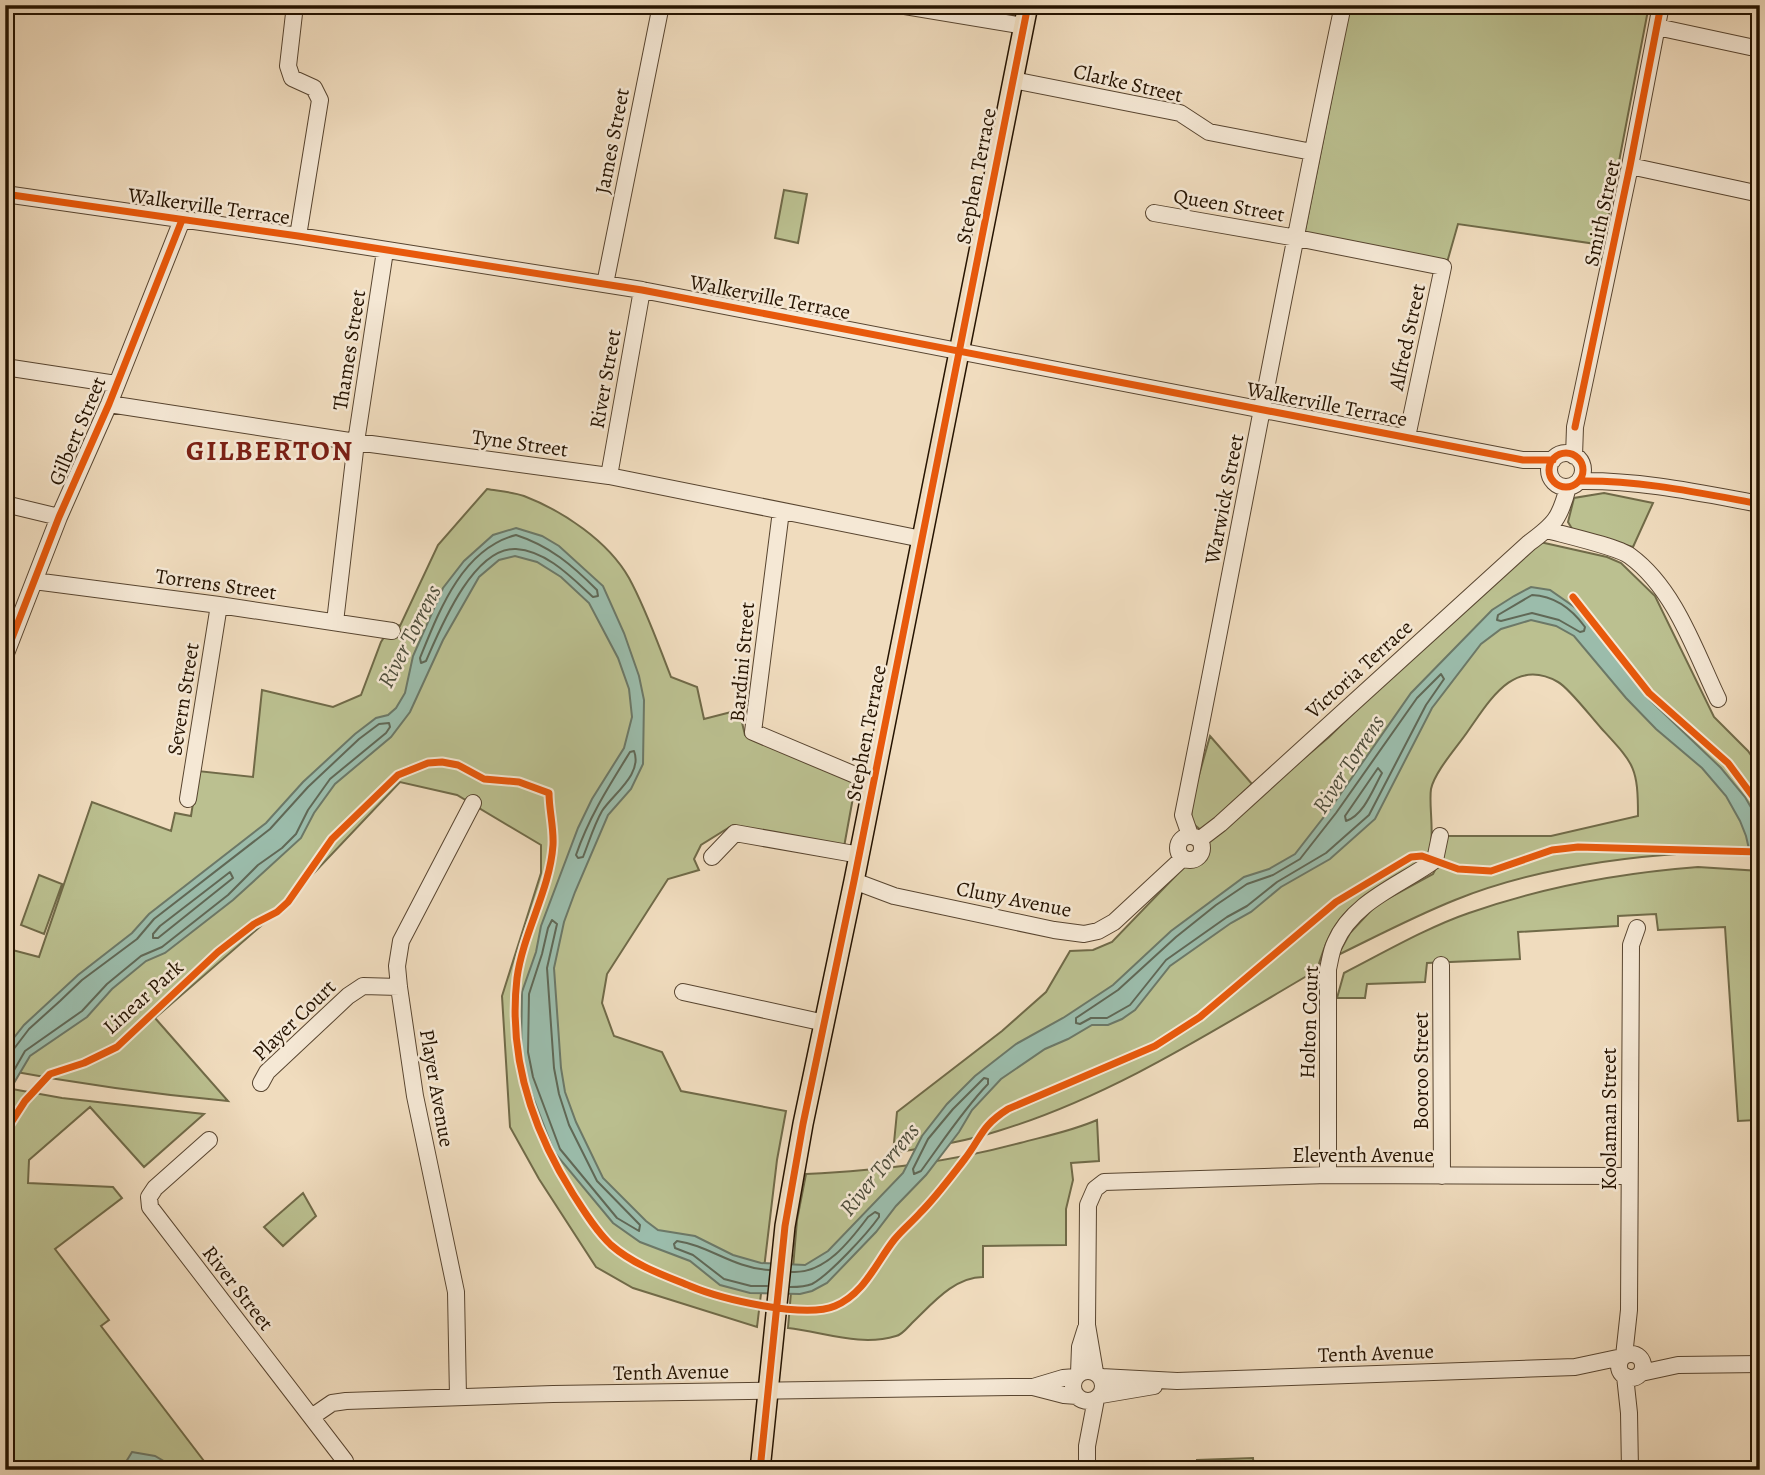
<svg xmlns="http://www.w3.org/2000/svg" width="1765" height="1475" viewBox="0 0 1765 1475" font-family="Alegreya,serif">
<rect width="100%" height="100%" fill="#f0dcbe"/>
<filter id="stains"><feTurbulence type="fractalNoise" baseFrequency=".00286" numOctaves="4"/><feColorMatrix values="0 0 0 0 .2 0 0 0 0 .09 0 0 0 0 .02 0 0 0 .5 -.17"/></filter>
<radialGradient id="worn" r=".72"><stop offset=".6" stop-color="#630" stop-opacity="0"/><stop offset="1" stop-color="#630" stop-opacity=".3"/></radialGradient>
<path fill="#bbc090" stroke="#706a48" stroke-width="2" d="M1350,5H1649L1603,245L1458,224L1446,266L1304,235Z
M784,190L807,194L798,243L775,238Z
M487,489C499,491 513,492 524,496C563,511 608,541 629,578C646,609 658,644 671,677L697,687L704,719L739,710L745,735L856,781L844,847L733,825L701,845L694,859L699,870L668,879L607,974L602,1003L614,1036L662,1052L681,1091L786,1111L777,1160L757,1327L633,1288L596,1267L539,1179L510,1127L502,996L541,873V845L457,795L400,782L277,912L155,1018L228,1101C153,1094 79,1084 5,1070V948L39,957L92,802L171,831L175,813L191,816L198,771L253,777L262,690L333,707L361,695L381,642L393,623L400,626L438,545Z
M1604,493L1653,503L1633,547L1574,532L1568,522L1574,498Z
M1540,542L1607,557L1621,563L1655,596L1714,717L1748,751L1760,768V850L1690,847V853C1611,858 1529,870 1455,900C1415,916 1377,936 1338,955L1350,933L1376,905L1433,874L1442,857L1440,836H1551L1638,816C1638,766 1634,764 1601,728C1591,717 1569,688 1558,682C1514,657 1490,700 1468,731C1458,746 1435,771 1431,789C1428,808 1438,847 1424,861C1416,869 1402,875 1392,880C1346,908 1333,916 1317,970C1214,1030 1113,1096 998,1131C964,1142 928,1147 893,1153L897,1112L1002,1031L1046,992L1070,951L1093,950L1112,942L1187,864L1203,857L1207,841L1329,737L1384,683Z
M1210,736L1252,784L1202,831L1191,822L1192,800Z
M1698,867L1760,871V1178H1757L1756,1120L1738,1121L1725,927L1658,930L1656,914L1618,916V926L1518,932L1520,959L1427,963L1425,982L1367,984L1365,998H1337L1344,973C1383,953 1428,927 1469,913C1543,887 1620,873 1698,867Z
M39,875L62,884L44,934L21,925Z
M12,1089L62,1098L204,1114L144,1167L90,1107L29,1160L28,1183L113,1187L122,1198L55,1249L109,1320L101,1326L204,1461L222,1470H5V1098Z
M1097,1120L1099,1161L1071,1163L1073,1180L1066,1209V1245L983,1246V1277C954,1277 932,1304 912,1323C907,1328 902,1335 896,1336C860,1347 824,1332 788,1328L797,1220L806,1174C883,1170 945,1163 1020,1143C1046,1136 1072,1131 1097,1120Z
M303,1193L316,1216L283,1246L264,1227Z
M1253,1458L1254,1470H1197V1460Z"/>
<path fill="#9bbcab" stroke="#6c7867" stroke-width="2" d="M516,528L542,536L559,546L603,586L624,633L639,676L644,700L643,764L631,789L608,815L575,892L564,922L554,968L561,1068L565,1092L576,1122L603,1178L646,1221L658,1230L695,1236L733,1255L761,1263L805,1265L828,1251L903,1173L922,1136L947,1104L975,1076L1016,1044L1063,1018L1113,985L1171,931L1244,877L1269,869L1295,854L1330,809L1411,693L1492,610L1514,596L1531,587L1550,590L1583,613L1650,700L1721,768L1745,797L1760,823V897L1746,836L1740,821L1726,796L1702,768L1656,729L1626,698L1574,636L1556,626L1531,620L1501,629L1481,644L1432,708L1375,819L1330,859L1281,887L1251,912L1231,923L1170,966L1135,1010L1122,1019L1108,1025H1092L1068,1039L1045,1049L1001,1079L972,1110L959,1132L926,1175L896,1206L876,1232L827,1283L812,1291L800,1294L750,1293L720,1285L690,1261L640,1242L613,1223L554,1152L526,1079L521,1053L522,992L536,952L541,926L578,828L592,799L624,748L632,717L629,689L618,658L589,603L561,577L537,562L515,556L499,560L479,577L443,640L410,712L391,737L335,784L314,813L301,838L233,900L165,953L146,961L112,989L87,1017L30,1056L5,1098V1049L24,1025L78,975L132,933L149,914L266,823L303,782L355,734L376,718L388,715L396,708L405,693L413,656L443,588L464,561L493,535Z
M132,1452L155,1456L179,1470H121Z"/>
<g fill="none" stroke-linecap="round" stroke-linejoin="round">
<path stroke="#606856" stroke-width="2" d="M516,535C550,546 572,565 597,590L598,596L593,597C572,578 547,551 516,549C473,547 440,629 426,661L421,663L420,658C439,611 462,549 516,535Z
M1532,595C1554,596 1572,609 1585,627L1584,631L1580,632L1559,620L1532,613L1501,621L1497,620L1498,615Z
M1441,674L1444,679L1426,705L1369,815L1326,853L1277,882L1247,906L1227,917L1166,960L1130,1005L1107,1018H1091L1080,1024L1076,1023V1018L1118,990L1176,937L1216,905L1247,884L1273,875L1300,859L1336,813L1417,698Z
M634,751C643,774 613,794 602,811C594,825 589,842 583,857L578,858L576,855C589,817 609,786 630,752Z
M1378,768L1382,773C1373,789 1364,815 1346,821L1345,816Z
M230,872L233,878L158,938H153V934L160,926Z
M552,920L557,924L547,968L554,1068L559,1094L569,1125L597,1181L640,1225L639,1231L617,1218L560,1149L533,1077L528,1052L529,994L542,954L548,928Z
M5,1052L13,1050L29,1029L60,1001L82,980L137,939L154,919L270,829L308,787L359,739L379,724L389,723L390,727L386,733L330,779L308,810L296,834L282,848L258,865L228,895L162,947L141,956L107,984L82,1011L25,1051L5,1086
M984,1078L988,1079V1084C963,1110 943,1141 921,1171L914,1174L913,1169L928,1139L953,1109Z
M767,1286H751L724,1279L693,1255L675,1248L674,1244L677,1241C708,1245 733,1268 769,1270
M790,1287C798,1287 805,1287 812,1284C829,1275 867,1234 879,1217V1214L875,1212L868,1217C850,1241 825,1274 792,1272"/>
<defs>
<path id="minor" d="M295,5L288,66L292,78L314,88L320,100L298,236
M899,5L1024,26
M1657,27L1750,47
M1013,80L1180,113L1209,132L1312,152
M1630,166L1760,194
M5,194L298,236L642,290L1523,460H1553
M1154,213L1297,238L1443,267L1407,437
M605,284L661,5
M5,367L116,384
M109,404L356,442L609,476L922,539
M1549 470a17 17 0 1 1 34 0a17 17 0 1 1-34 0Z
M1574,456L1575,427L1630,166L1661,5
M609,476L642,290
M1579,481C1640,480 1700,493 1760,504
M5,504L59,517
M781,511L753,732L874,783
M1547,530C1565,535 1618,547 1630,556C1675,589 1695,651 1718,699
M34,581L219,605L392,631
M335,622L356,442L385,251
M5,656L59,517L109,404L182,220
M188,799L219,605
M1190,835L1183,815C1237,545 1286,274 1343,5
M1178 848a12 12 0 1 1 24 0a12 12 0 1 1-24 0Z
M1199,840L1220,824L1529,543C1555,524 1560,518 1568,487
M712,857L735,833L860,855
M854,881L894,896L1054,930L1084,934L1098,931L1114,922L1183,858
M1441,965L1442,1176
M683,992L825,1023
M261,1083L267,1072L348,996L363,986L399,987
M209,1140L155,1188L149,1197L150,1207L345,1461V1470
M1328,1175V969C1330,961 1331,951 1335,943C1353,901 1401,885 1435,860L1440,836
M1619 1366a12 12 0 1 1 24 0a12 12 0 1 1-24 0Z
M1624,1356L1629,1310L1631,945L1637,928
M1073 1386a15 15 0 1 1 30 0a15 15 0 1 1-30 0Z
M1095,1372L1087,1325L1088,1205L1095,1189L1104,1182L1328,1175L1629,1176
M1079,1373L1080,1347L1086,1328
M1641,1373L1678,1365L1760,1364
M1625,1376L1629,1413L1630,1470
M1101,1377L1177,1381L1575,1367L1622,1357
M1033,1387L1063,1378L1076,1377
M1101,1395L1154,1386
M458,1397L456,1292L415,1096L399,987L397,966L401,941L473,803
M313,1416L332,1403L346,1401L553,1394L1010,1387H1033L1064,1395L1077,1396
M1087,1470V1446L1096,1399"/>
<path id="major" d="M760,1470L785,1226L803,1124L854,881L1028,5"/>
</defs>
<use href="#minor" stroke="#584530" stroke-width="18"/>
<use href="#major" stroke="#251300" stroke-width="22"/>
<use href="#minor" stroke="#f5e8d5" stroke-width="16"/>
<use href="#major" stroke="#f0dcbe" stroke-width="19"/>
<defs>
<path id="cycleway" d="M5,194L298,236L642,290L1523,460H1553
M1575,427L1630,166L1661,5
M1549 470a17 17 0 1 1 34 0a17 17 0 1 1-34 0Z
M1579,481C1640,480 1700,493 1760,504
M1573,597L1649,693L1728,763L1760,806
M5,656L59,517L109,404L182,220
M5,1132L25,1101L50,1074L84,1063L117,1047L218,952L254,924L277,912L288,902L332,839L398,775L428,763L442,762L458,765L484,779L519,782L549,793C549,810 554,828 553,845C550,890 523,933 517,978C508,1056 532,1129 573,1194C584,1211 596,1231 611,1245C634,1265 663,1275 690,1286C721,1299 805,1319 835,1306C864,1294 876,1263 894,1240C902,1230 912,1222 920,1213C936,1197 950,1178 964,1160C982,1137 980,1127 1008,1109L1155,1046L1200,1017L1336,902L1411,857L1422,856L1458,869L1491,871L1552,850L1578,847L1760,852
M760,1470L785,1226L803,1124L854,881L1028,5"/>
</defs>
<use href="#cycleway" stroke="#f5e8d5" stroke-width="11"/>
<use href="#cycleway" stroke="#e8590c" stroke-width="7"/>
</g>
<g text-anchor="middle" stroke-width="5" stroke-linejoin="round" paint-order="stroke">
<g font-size="21" fill="#251300" stroke="#f5e8d5">
<text transform="translate(1128 83) rotate(13)" y="7">Clarke Street</text>
<text transform="translate(612 141) rotate(-79)" y="7">James Street</text>
<text transform="translate(976 176) rotate(-79)" y="7">Stephen Terrace</text>
<text transform="translate(1229 205) rotate(10)" y="7">Queen Street</text>
<text transform="translate(209 206) rotate(8)" y="7">Walkerville Terrace</text>
<text transform="translate(1602 213) rotate(-78)" y="7">Smith Street</text>
<text transform="translate(770 297) rotate(11)" y="7">Walkerville Terrace</text>
<text transform="translate(1407 337) rotate(-78)" y="7">Alfred Street</text>
<text transform="translate(349 350) rotate(-81)" y="7">Thames Street</text>
<text transform="translate(605 379) rotate(-80)" y="7">River Street</text>
<text transform="translate(1327 404) rotate(11)" y="7">Walkerville Terrace</text>
<text transform="translate(77 431) rotate(-67)" y="7">Gilbert Street</text>
<text transform="translate(520 443) rotate(8)" y="7">Tyne Street</text>
<text transform="translate(1224 499) rotate(-79)" y="7">Warwick Street</text>
<text transform="translate(216 584) rotate(8)" y="7">Torrens Street</text>
<text transform="translate(742 662) rotate(-85)" y="7">Bardini Street</text>
<text transform="translate(1359 669) rotate(-42)" y="7">Victoria Terrace</text>
<text transform="translate(183 699) rotate(-81)" y="7">Severn Street</text>
<text transform="translate(866 733) rotate(-79)" y="7">Stephen Terrace</text>
<text transform="translate(1014 899) rotate(11)" y="7">Cluny Avenue</text>
<text transform="translate(143 997) rotate(-42)" y="7">Linear Park</text>
<text transform="translate(294 1020) rotate(-44)" y="7">Player Court</text>
<text transform="translate(1309 1022) rotate(-88)" y="7">Holton Court</text>
<text transform="translate(1421 1071) rotate(-90)" y="7">Booroo Street</text>
<text transform="translate(437 1088) rotate(80)" y="7">Player Avenue</text>
<text transform="translate(1609 1119) rotate(-90)" y="7">Koolaman Street</text>
<text x="1363" y="1162">Eleventh Avenue</text>
<text transform="translate(238 1288) rotate(52)" y="7">River Street</text>
<text transform="translate(1376 1353) rotate(-2)" y="7">Tenth Avenue</text>
<text transform="translate(671 1372) rotate(-1)" y="7">Tenth Avenue</text>
</g>
<g font-size="23" font-style="italic" fill="#4e4e3c" stroke="#f5e8d5">
<text transform="translate(409 636) rotate(-63)" y="8">River Torrens</text>
<text transform="translate(1348 764) rotate(-57)" y="8">River Torrens</text>
<text transform="translate(879 1169) rotate(-51)" y="8">River Torrens</text>
</g>
<g font-size="28" font-weight="bold" letter-spacing="2" fill="#7a1f14" stroke="#f5e8d5">
<text x="270" y="460">GILBERTON</text>
</g>
</g>
<rect width="1765" height="1475" fill="none" stroke="#f0dcbe" stroke-width="28"/>
<rect x="7" y="7" width="1751" height="1461" fill="none" stroke="#251300" stroke-width="3.5"/>
<rect x="14" y="14" width="1737" height="1447" fill="none" stroke="#251300" stroke-width="2"/>
<rect width="100%" height="100%" filter="url(#stains)"/>
<rect width="100%" height="100%" fill="url(#worn)"/>
</svg>
